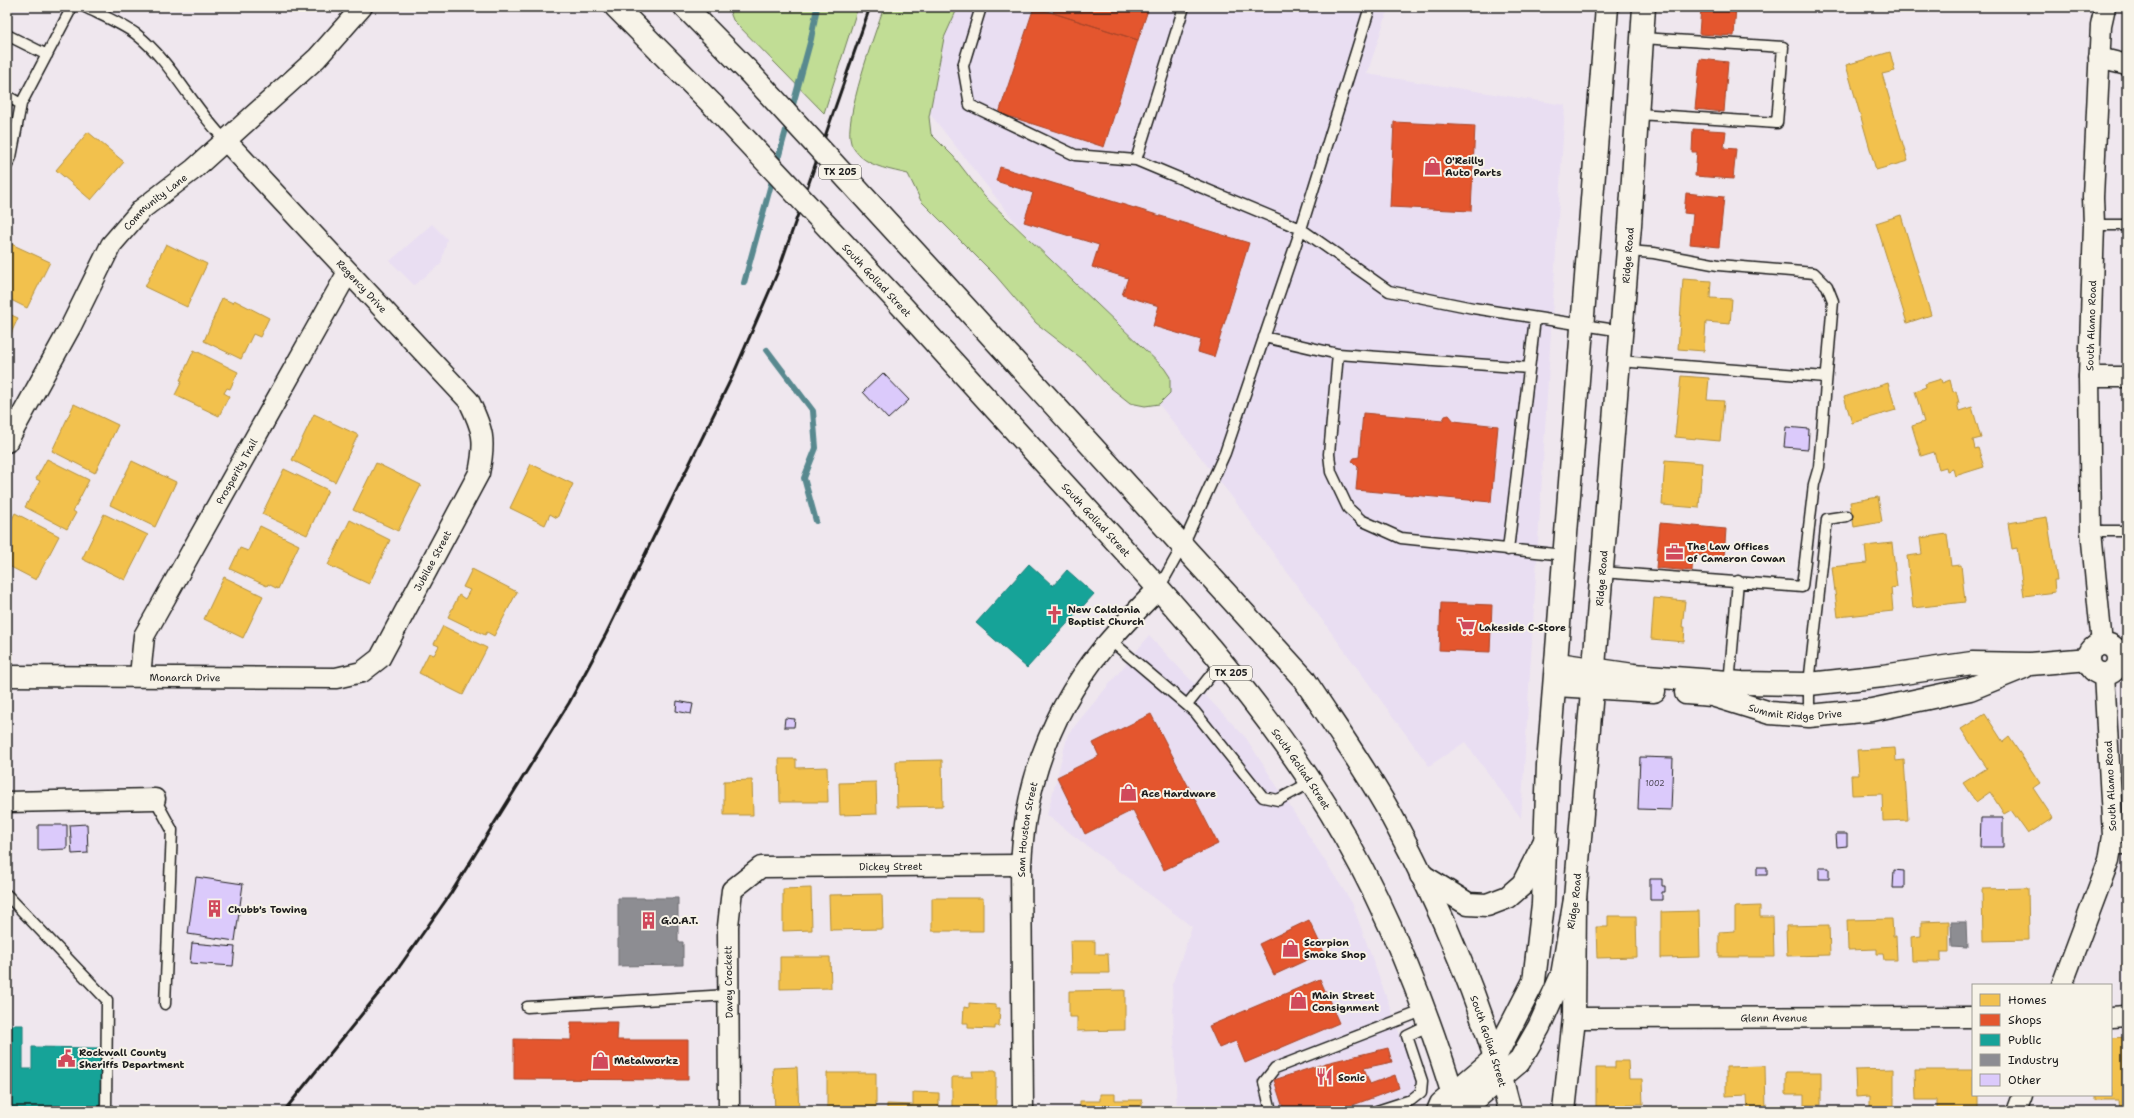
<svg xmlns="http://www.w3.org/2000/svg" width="2134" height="1118" viewBox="0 0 2134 1118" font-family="'Shantell Sans',sans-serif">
<rect width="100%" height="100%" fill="#efe7ee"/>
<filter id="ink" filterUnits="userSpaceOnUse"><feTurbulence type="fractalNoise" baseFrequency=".025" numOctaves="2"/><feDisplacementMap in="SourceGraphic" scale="8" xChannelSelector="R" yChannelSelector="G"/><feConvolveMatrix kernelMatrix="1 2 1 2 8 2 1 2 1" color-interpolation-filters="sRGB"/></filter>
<g filter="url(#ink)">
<path fill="#e9def2" d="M944,7H1389L1367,74L1565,105L1521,818L1465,742L1429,766L1232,497L916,96Z
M432,224L447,239L441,264L414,285L390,261Z
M1149,636L1246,738L1352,903L1423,1098L1398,1111H1177L1172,985L1192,927L1047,815L1068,734Z"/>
<path fill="#c1dd95" stroke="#6e7c58" d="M728,7H858L824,113L733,20Z
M884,7H958L944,38L929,117L931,134L954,157L984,196L1164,368L1170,377V393L1159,404L1145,406L1130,403L1106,384L1085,361L1036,323L996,276L921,201L908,174C892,170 872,167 860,156C857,153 852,147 851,143C843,120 875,33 884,7Z"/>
<path fill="#f2c14e" stroke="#b2903f" d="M1890,52L1895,71L1882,74L1908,161L1876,170L1846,65Z
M88,132L124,162L91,200L56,170Z
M1901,215L1931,315L1907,323L1876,223Z
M7,242L50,262L27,308L7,298Z
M166,244L207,264L187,307L145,287Z
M1683,279L1711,281L1710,298L1732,299L1730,324L1706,322L1704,351L1678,349Z
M222,298L233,303L234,300L269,318L260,337L253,334L241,359L204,341Z
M7,313L18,318L7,342Z
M194,350L238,372L230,389L227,388L224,393L229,396L219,416L175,395L182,381L180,380Z
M1681,376L1709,378L1707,400L1724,401L1720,441L1675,437Z
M1941,379L1942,383L1950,380L1953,392L1956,391L1959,403H1957L1959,411L1972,407L1981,438L1973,440L1975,449L1978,448L1984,467L1955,476L1953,469L1947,471L1946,467L1939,469L1934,452L1921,456L1912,426L1924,422L1915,391L1926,387L1925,384Z
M1888,383L1896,410L1852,423L1844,397Z
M74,404L118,425L95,473L52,451Z
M314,414L358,435L335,482L292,460Z
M47,459L89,480L73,511L76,513L67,529L25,507L40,481L36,479Z
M1665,460L1702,463L1699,508L1662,505Z
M132,461L176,482L155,527L110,505Z
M376,463L421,485L398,531L353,510Z
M531,464L573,484L557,518L550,514L545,525L510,508Z
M284,469L328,490L307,535L262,514Z
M1878,497L1882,522L1854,527L1850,502Z
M15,513L59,536L36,580L7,565V529Z
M104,514L148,535L125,580L82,559Z
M2047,517L2057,580H2054L2055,592L2024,596L2017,548L2012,549L2008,523Z
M350,520L390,540L369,584L328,565Z
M260,526L299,545L278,589L268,584L267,586L230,569L240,548L248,551Z
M1947,534L1951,566L1961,565L1965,602L1913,608L1907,556L1922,554L1920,538Z
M1892,543L1897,587L1891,588L1893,611L1838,617L1832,567L1867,563L1865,546Z
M472,569L517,592L494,636L487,632L485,635L448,617L459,595L465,599L470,590L463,587Z
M224,577L263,596L243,638L204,619Z
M1654,598L1685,601L1682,627H1685L1684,642L1651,639Z
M443,626L487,648L463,695L419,673L429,653L434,655L439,646L434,644Z
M1985,714L2003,742L2009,737L2040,783L2033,788L2053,818L2028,834L2011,810L2004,814L1990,792L1976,802L1963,783L1987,768L1961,729Z
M1895,748L1896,761L1904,760L1908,820L1883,821L1882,794L1852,795L1851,775H1859L1857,750Z
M779,759H796V768L827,767L828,802H780Z
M942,760L943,806L897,807L896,761Z
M752,780L753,815H724V781Z
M876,782L877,814L840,815L839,783Z
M811,888L812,930L783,931V889Z
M2028,888L2029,940L1983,941L1982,889Z
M882,894L883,929L830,930L829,895Z
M932,898H983V931H932Z
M1760,906V917H1773L1774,957H1719V932L1735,931V907Z
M1699,911L1700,957L1661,958V912Z
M1608,916H1636L1637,957L1597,958L1596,927H1608Z
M1892,919L1893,936H1896L1897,960H1884L1883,954H1877V949L1848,950L1847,920Z
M1949,921V952H1941V961H1912L1911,937L1921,936V922Z
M1829,925L1830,955L1787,956L1786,926Z
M1070,941H1095V954H1108L1109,973H1071Z
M2127,952V968L2122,966Z
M780,957H830L831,988L780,989Z
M1125,990V1030L1077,1031V1017H1069V991Z
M969,1003L996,1005V1008H1000L999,1026H995V1029L968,1028V1023H963L964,1007L969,1008Z
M2127,1037V1111H2118L2117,1100H2096V1095H2111V1038Z
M1615,1061H1628L1629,1079H1642L1643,1104H1627V1111H1596V1068H1615Z
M1765,1066L1766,1111H1748L1747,1095L1726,1096V1067Z
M797,1067L799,1111H775L773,1068Z
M1894,1069V1111H1870V1096L1856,1097L1855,1070Z
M1915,1070H1973V1095H1978V1111H1937V1100H1916Z
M972,1071H996V1111H952V1077H973Z
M1786,1072H1821V1105H1804V1095H1786Z
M827,1073H876V1111H827Z
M913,1092L939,1093V1111H887V1104L913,1105Z
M1100,1094H1115V1100H1142V1111H1080V1101H1100Z"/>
<path fill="#e4572e" stroke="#a84529" d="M1034,7L1138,40L1104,147L999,113Z
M1055,7H1149L1138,40L1053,13Z
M1701,7H1736L1734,36L1699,34Z
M1700,59L1728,62L1724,112L1695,109Z
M1394,122L1475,126L1471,211L1390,207Z
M1693,129L1726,131L1724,148L1736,149L1733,179L1695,176L1697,152H1692Z
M1000,167L1249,243L1214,357L1198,352L1201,340L1153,326L1159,306L1122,295L1128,278L1092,267L1099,245L1024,222L1033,193L996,181Z
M1686,193L1724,197L1719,247L1690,244L1693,214L1684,213Z
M1363,413L1443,420L1445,416L1449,415L1454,421L1498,426L1491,502L1356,490L1358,467L1352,461L1354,458L1359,457Z
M1660,523L1726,529L1724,558L1693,555L1692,571L1656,568Z
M1441,603L1492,605L1490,652L1439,650Z
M1151,714L1218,844L1164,870L1133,810L1085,834L1057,777L1099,756L1093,743Z
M1309,920L1324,952L1274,975L1259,944Z
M1320,979L1339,1023L1245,1063L1236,1041L1219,1048L1209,1026Z
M571,1022H618L617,1040H688V1080L514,1079V1039L571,1040Z
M1388,1048L1392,1062L1364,1068L1370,1084L1395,1075L1399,1088L1337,1111H1284L1274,1080L1326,1063Z"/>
<path fill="#17a398" stroke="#187a73" d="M1029,564L1053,586L1067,570L1094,594L1027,668L976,623Z
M7,1025H23V1069H32V1047L101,1048L100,1107H69V1111H7Z"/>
<path fill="#8d8d92" stroke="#6b6b6f" d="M618,898H678V942H683V965L618,966Z
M1951,922H1966L1967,948L1952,947Z"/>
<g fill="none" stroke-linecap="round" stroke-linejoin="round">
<path stroke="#59898f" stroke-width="6" d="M791,112L811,39L817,7
M776,166L788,123
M744,283L773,177
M767,350L813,411L816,448L804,478L816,521"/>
</g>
<path fill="#dbcafb" stroke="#1c1c1c" d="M883,373L909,400L888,419L863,392Z
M1786,427L1809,429L1808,449L1784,447Z
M677,701L693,704L691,714L676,711Z
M785,718L795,719L794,727H784Z
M1640,757L1673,758L1671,810L1638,809Z
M1981,818H2003V847H1980Z
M87,824L88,853L72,854L70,825Z
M38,825H67V849L38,850Z
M1836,834H1847V846L1837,847Z
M1757,867H1767V875H1757Z
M1819,868H1829V879H1819Z
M1894,870L1904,871V888H1893Z
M196,877L243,884L235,941L188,934Z
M1650,879H1662V886H1665V892H1662V900H1650Z
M192,943L235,947L233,966L190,963Z"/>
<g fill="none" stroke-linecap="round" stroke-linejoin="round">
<defs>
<path id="lane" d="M85,7C101,15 121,23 136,34C172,62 193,108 226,141
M981,7L963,66L970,105L1075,155L1136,160
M1184,7L1136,160L1301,229L1389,291L1473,308L1622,331
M7,35L47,55
M7,96L21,104
M1638,114L1777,123L1783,47L1642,38
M7,165L11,157L21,104L72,7
M2094,225H2127
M1264,337L1338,354
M1619,361L1826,377
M1529,368L1338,354L1329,454L1331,472L1348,508L1361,520L1401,538L1564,555
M2091,531H2127
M1508,550L1535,318
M1602,572L1802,587L1814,484L1819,467L1833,301L1827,286L1814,273L1718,265L1654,253L1628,251
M1159,588L1183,545L1225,453L1301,229L1370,7
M1110,640L1195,712L1263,797L1278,800L1311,782
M1729,684L1738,581
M1187,705L1222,661
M1809,716V684L1827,519L1847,516
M155,799L172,830L165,1004
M2110,849H2127
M7,895L107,1000L106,1111
M527,1007L728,995
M1271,1111L1264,1082L1275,1068L1425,1010
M1377,1111L1411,1100L1421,1092L1422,1081L1407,1036L1430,1025"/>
<g id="street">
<path d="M2099,58L2127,65"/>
<path d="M2089,377H2127"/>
<path id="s1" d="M7,442L71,326L111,245L142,209L194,169L317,58L362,7"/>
<path id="s2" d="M2102,644L2091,531L2089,377L2094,225L2093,197L2101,25L2105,7"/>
<path id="s3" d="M7,676L336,678L362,672L380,658L479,473C486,440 483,430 469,401L226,141"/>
<path id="s4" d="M140,676L144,636L348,272"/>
<path d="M7,802L155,799"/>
<path d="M2062,985L2109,860L2113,836L2104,674"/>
<path d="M2111,1017L2127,1016"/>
<path id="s5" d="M1574,1018L1973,1017"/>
<path id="s6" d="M729,1111L728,926L732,890L761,867L1021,865"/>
<path id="s7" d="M1023,1111L1021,865C1025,784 1051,711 1103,648C1121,627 1140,607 1159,588"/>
<path d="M2016,1111L2022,1095"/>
</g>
<g id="secondary">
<circle cx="2104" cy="659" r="15"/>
<path d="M1558,664L1633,675L1742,683L1809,684L1883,676L1972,663L2030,664L2089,659"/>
<path d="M1556,685L1654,691"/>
<path id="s8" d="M1686,693L1712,695L1770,713L1809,716L1872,710L1970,689L2024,667"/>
<path d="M1438,1111L1441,1104L1494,1059L1534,981L1543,904L1548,765L1607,7"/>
<path id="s9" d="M1461,1111L1519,1062L1539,1027L1562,975L1575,899L1630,225L1644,7"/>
</g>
<g id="primary">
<path d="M616,7L713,105"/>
<path d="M685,7L748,71"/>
<path id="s10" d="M933,272L1304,679C1334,725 1366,769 1392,817C1441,907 1485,1011 1510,1111"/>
<path id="s11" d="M899,303C964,375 1029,446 1094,517C1173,603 1251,690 1315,788C1380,887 1424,998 1458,1111"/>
<path d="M1421,875L1468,904L1487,905L1508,897L1523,884L1546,839"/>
<path d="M1564,1111L1574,1018L1575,899"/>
</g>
</defs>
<use href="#lane" stroke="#1c1c1c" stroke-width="13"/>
<use href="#street" stroke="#1c1c1c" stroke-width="23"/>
<use href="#secondary" stroke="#1c1c1c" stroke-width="25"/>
<use href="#primary" stroke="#1c1c1c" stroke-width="25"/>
<use href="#lane" stroke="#f7f3e8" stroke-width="10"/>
<use href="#street" stroke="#f7f3e8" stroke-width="20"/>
<use href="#secondary" stroke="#f7f3e8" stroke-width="22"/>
<use href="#primary" stroke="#f7f3e8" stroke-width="22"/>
<path stroke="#1c1c1c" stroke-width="3" d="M284,1111L395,973L451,893L569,703L606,634L733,375L779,269L870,7"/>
<defs>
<path id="primary-bridge" d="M748,71L933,272
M713,105L899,303"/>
</defs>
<use href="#primary-bridge" stroke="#1c1c1c" stroke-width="25" stroke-linecap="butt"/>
<use href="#primary-bridge" stroke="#f7f3e8" stroke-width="22"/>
</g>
</g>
<defs>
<symbol id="shop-bare" viewBox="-9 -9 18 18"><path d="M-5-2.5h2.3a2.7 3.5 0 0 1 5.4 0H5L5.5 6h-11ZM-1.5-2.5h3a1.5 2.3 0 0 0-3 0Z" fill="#d1495b" stroke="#f7f3e8" stroke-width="2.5" paint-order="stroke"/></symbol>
<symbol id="office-bare" viewBox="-9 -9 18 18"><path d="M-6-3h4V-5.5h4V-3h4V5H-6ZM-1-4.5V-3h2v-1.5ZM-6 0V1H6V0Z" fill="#d1495b" stroke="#f7f3e8" stroke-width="2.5" paint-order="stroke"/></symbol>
<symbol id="church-bare" viewBox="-9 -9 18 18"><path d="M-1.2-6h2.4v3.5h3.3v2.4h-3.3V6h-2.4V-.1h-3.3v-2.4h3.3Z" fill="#d1495b" stroke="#f7f3e8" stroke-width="2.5" paint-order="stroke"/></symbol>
<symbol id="supermarket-bare" viewBox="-9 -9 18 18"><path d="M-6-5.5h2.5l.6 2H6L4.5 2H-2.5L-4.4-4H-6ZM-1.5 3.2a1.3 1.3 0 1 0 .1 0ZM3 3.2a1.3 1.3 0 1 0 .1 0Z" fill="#d1495b" stroke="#f7f3e8" stroke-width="2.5" paint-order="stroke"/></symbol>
<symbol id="building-bare" viewBox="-9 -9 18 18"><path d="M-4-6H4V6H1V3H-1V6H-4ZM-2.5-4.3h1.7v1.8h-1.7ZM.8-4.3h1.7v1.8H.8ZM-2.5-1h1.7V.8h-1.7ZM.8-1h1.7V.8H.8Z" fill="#d1495b" stroke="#f7f3e8" stroke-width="2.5" paint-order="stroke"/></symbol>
<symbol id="civic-bare" viewBox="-9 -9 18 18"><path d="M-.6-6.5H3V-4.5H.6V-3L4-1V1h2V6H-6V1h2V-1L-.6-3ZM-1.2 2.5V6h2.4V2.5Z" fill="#d1495b" stroke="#f7f3e8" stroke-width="2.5" paint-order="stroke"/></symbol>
<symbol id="restaurant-bare" viewBox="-9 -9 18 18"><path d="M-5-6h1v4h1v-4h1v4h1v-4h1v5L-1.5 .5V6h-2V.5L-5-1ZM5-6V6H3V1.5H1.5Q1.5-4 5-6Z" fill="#d1495b" stroke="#f7f3e8" stroke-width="2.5" paint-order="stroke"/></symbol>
</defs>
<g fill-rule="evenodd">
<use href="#shop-bare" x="1420" y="154" width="25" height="25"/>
<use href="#office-bare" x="1662" y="540" width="25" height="25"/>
<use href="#church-bare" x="1042" y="602" width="25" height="25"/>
<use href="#supermarket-bare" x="1454" y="614" width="25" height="25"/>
<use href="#shop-bare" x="1116" y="780" width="25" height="25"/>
<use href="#building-bare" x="202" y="896" width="25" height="25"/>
<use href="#building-bare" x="636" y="908" width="25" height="25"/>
<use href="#shop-bare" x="1278" y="936" width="25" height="25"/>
<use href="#shop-bare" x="1286" y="988" width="25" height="25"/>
<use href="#civic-bare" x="54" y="1046" width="25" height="25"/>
<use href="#shop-bare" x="588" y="1048" width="25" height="25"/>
<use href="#restaurant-bare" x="1312" y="1064" width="25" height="25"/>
</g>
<g text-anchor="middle" stroke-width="4" stroke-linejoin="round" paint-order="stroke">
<g font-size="8" fill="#4c4854">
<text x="1655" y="786">1002</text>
</g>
<g fill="#f7f3e8" stroke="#5e5c59" stroke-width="1">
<rect x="819" y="165" width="42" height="14" rx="3"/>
<rect x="1210" y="666" width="42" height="14" rx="3"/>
</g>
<g font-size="9" font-weight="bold" fill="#1c1c1c">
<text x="840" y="175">TX 205</text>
<text x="1231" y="676">TX 205</text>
</g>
<g font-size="10" font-weight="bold" fill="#1c1c1c" stroke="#f7f3e8" text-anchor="start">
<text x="1445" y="164">O'Reilly<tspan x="1445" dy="12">Auto Parts</tspan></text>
<text x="1687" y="550">The Law Offices<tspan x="1687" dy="12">of Cameron Cowan</tspan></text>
<text x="1068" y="613">New Caldonia<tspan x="1068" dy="12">Baptist Church</tspan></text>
<text x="1479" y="631">Lakeside C-Store</text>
<text x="1141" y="797">Ace Hardware</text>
<text x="228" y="913">Chubb's Towing</text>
<text x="661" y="924">G.O.A.T.</text>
<text x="1304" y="946">Scorpion<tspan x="1304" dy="12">Smoke Shop</tspan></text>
<text x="1312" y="999">Main Street<tspan x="1312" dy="12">Consignment</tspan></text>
<text x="79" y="1056">Rockwall County<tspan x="79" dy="12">Sheriffs Department</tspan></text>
<text x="614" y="1064">Metalworkz</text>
<text x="1338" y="1081">Sonic</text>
</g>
<g font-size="10" fill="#1c1c1c" stroke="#f7f3e8">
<text dy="4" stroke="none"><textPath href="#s1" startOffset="285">Community Lane</textPath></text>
<text dy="4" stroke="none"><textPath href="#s9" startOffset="896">Ridge Road</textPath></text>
<text transform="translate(877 280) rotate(47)" y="4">South Goliad Street</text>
<text transform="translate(362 286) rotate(47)" y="4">Regency Drive</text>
<text dy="4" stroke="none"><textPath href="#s2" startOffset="319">South Alamo Road</textPath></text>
<text dy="4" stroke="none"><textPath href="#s4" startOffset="229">Prosperity Trail</textPath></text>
<text dy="4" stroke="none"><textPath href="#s11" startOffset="293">South Goliad Street</textPath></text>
<text dy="4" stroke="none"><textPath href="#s3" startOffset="489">Jubilee Street</textPath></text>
<text dy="4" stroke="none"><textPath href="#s9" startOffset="572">Ridge Road</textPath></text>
<text dy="4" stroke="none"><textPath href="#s3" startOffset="178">Monarch Drive</textPath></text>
<text dy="4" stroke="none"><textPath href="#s8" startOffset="112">Summit Ridge Drive</textPath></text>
<text dy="4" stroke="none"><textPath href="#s11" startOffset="616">South Goliad Street</textPath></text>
<text transform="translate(2110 786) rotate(-93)" y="4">South Alamo Road</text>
<text dy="4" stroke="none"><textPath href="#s7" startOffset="282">Sam Houston Street</textPath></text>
<text dy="4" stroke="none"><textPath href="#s6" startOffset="388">Dickey Street</textPath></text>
<text dy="4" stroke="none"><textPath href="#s9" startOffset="248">Ridge Road</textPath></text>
<text transform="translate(728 982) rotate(-91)" y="4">Davey Crockett</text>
<text dy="4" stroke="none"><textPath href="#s5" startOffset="200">Glenn Avenue</textPath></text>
<text dy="4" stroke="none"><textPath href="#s10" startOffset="959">South Goliad Street</textPath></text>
</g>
</g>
<rect width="2134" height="1118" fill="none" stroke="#f7f3e8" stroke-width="24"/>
<rect x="12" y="12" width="2110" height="1094" fill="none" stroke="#1c1c1c" stroke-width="1.5" filter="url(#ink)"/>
<rect x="1972" y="984" width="140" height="112" fill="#f7f3e8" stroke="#9f9d96"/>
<rect x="1980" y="994" width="20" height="12" fill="#f2c14e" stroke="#9f9d96"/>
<text x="2008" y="1004" font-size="12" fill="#1c1c1c">Homes</text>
<rect x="1980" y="1014" width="20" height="12" fill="#e4572e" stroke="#9f9d96"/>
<text x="2008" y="1024" font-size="12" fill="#1c1c1c">Shops</text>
<rect x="1980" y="1034" width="20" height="12" fill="#17a398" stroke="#9f9d96"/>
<text x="2008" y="1044" font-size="12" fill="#1c1c1c">Public</text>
<rect x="1980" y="1054" width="20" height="12" fill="#8d8d92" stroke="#9f9d96"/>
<text x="2008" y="1064" font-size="12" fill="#1c1c1c">Industry</text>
<rect x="1980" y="1074" width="20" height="12" fill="#dbcafb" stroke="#9f9d96"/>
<text x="2008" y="1084" font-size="12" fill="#1c1c1c">Other</text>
</svg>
